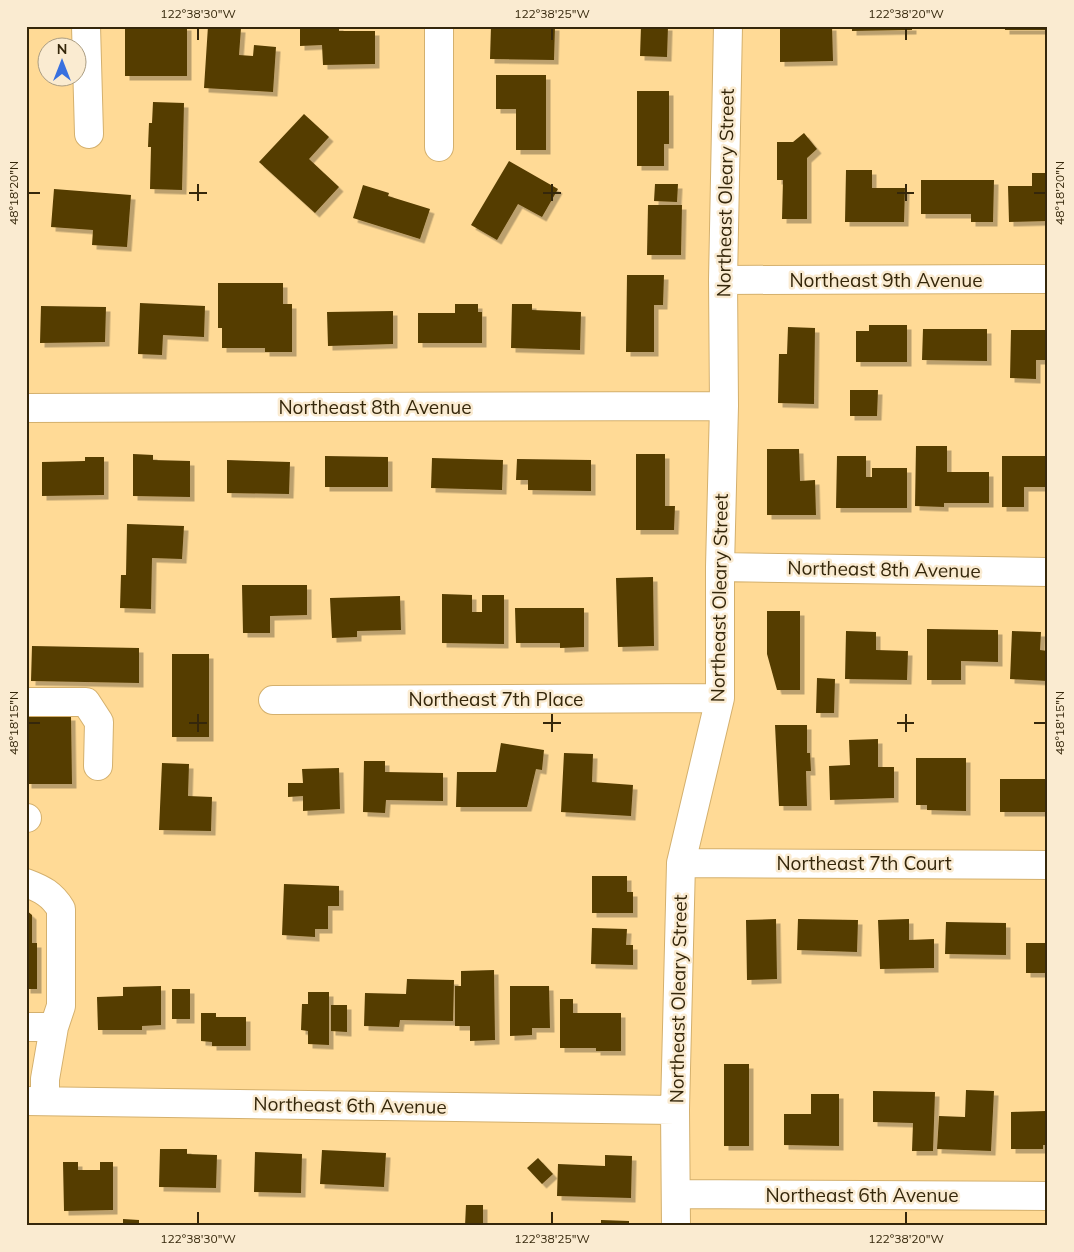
<svg xmlns="http://www.w3.org/2000/svg" width="1074" height="1252" viewBox="0 0 1074 1252" font-family="Mulish,sans-serif">
<defs>
<filter id="shadow"><feDropShadow dx="4.5" dy="4.5" stdDeviation="0" flood-color="#0004"/></filter>
</defs>
<rect width="100%" height="100%" fill="#ffda96"/>
<path fill="#543c02" filter="url(#shadow)" d="M158,26H187V76H125V28H158Z
M208,26L241,28L239,55L253,56L254,45L276,47L273,92L204,88Z
M300,26H339V31H375V64L323,65L322,45L300,46Z
M491,26L521,28V26H555L554,60L490,59Z
M641,26H668L667,57L640,56Z
M832,26L833,61L780,62V27Z
M852,26H912V30L852,31Z
M1005,26H1048V30H1005Z
M496,75H546V150H516V109H496Z
M637,91H669V144H664V166H637Z
M153,102L184,103L182,190L150,189L151,147H148L149,123H152Z
M304,114L329,137L309,159L339,187L315,213L259,162Z
M804,133L817,149L807,158V219H782L783,180H777V142H793Z
M509,161L558,189L542,217L518,204L497,240L471,225Z
M846,170H872V188H905L904,222H845Z
M1032,173H1048V221L1009,222L1008,186H1032Z
M921,180H994L993,222H971V214H921Z
M655,184H678L677,202L654,201Z
M363,185L389,193L388,196L430,209L420,239L353,218Z
M54,189L131,195L127,247L92,245L93,230L51,227Z
M648,205H682L681,255H647Z
M627,275H664L663,305H654V352H626Z
M218,283H283V304H292V352H265V348H222V328H218Z
M140,303L205,306L204,337L163,335L162,355L138,354Z
M455,304H478V312H482V343H418V313H455Z
M512,304H532V310L581,312L580,350L511,348Z
M41,306L106,307L105,342L40,343Z
M393,311V344L328,346L327,312Z
M869,325H907V362H856V331H869Z
M788,327L815,328L814,404L778,403L779,354H787Z
M923,329H987V361L922,360Z
M1011,330H1048V360H1036V379L1010,378Z
M850,390H878L877,416H850Z
M916,446H947V472H989V503H944V507L915,506Z
M767,449H799L800,481L815,480L816,515H767Z
M133,454L153,455V460L190,461V497L133,496Z
M636,454H665V506H675L674,530H636Z
M325,456L388,457V487H325Z
M837,456H866V477H872V468H907V508H836Z
M1002,456H1048V487H1024V507H1002Z
M85,457H104V495L42,496V462L85,461Z
M432,458L503,460L502,490L431,488Z
M517,459L591,460V491L528,490V480H516Z
M227,460L290,462L289,494L227,493Z
M127,524L184,526L182,559L152,558L151,609L120,608L121,575H126Z
M653,577L654,646L618,647L616,578Z
M242,585H307V615L270,616V633H243Z
M442,594L472,595V612H482V595H504V644L442,643Z
M400,596L401,630L357,631V637L332,638L330,598Z
M515,608H584V647L560,648V643H516Z
M767,611H800V690H777L767,654Z
M927,629L998,630V662L961,661V680H927Z
M846,631L876,632V650L908,651L907,680L845,679Z
M1012,631L1041,632L1040,650L1048,651V681L1010,679Z
M32,646L139,648V683L31,681Z
M172,654H209V737H172Z
M817,678L835,679L834,713H816Z
M71,716L72,784H27L26,717Z
M775,725H807V753H810L811,771H806L807,806H779Z
M878,739V767H894V798L830,800L829,766L850,765L849,740Z
M501,743L544,750L542,770L536,769L527,807H456L457,772H496Z
M564,753L593,754L592,782L633,785L631,816L561,812Z
M916,758H966V811L927,810V805H916Z
M364,761H385V772L443,773V801L386,800L385,813L363,812Z
M162,763L189,764L188,796L212,797L211,831L159,830Z
M339,768L340,809L303,811V796L288,797V783H303L302,769Z
M1000,779H1048V812H1000Z
M592,876H627V892H633V913H592Z
M284,884L339,886V906H328V929H315V937L282,935Z
M26,910L32,915V943H37V989H26Z
M776,919L777,979L747,980L746,920Z
M798,919L858,920L857,952L797,950Z
M909,919V940L934,939V968L880,969L878,920Z
M946,922L1006,923V955L945,954Z
M592,928L627,929L626,945H633V965L591,964Z
M1026,943H1048V973H1026Z
M494,970L495,1040L470,1041V1026H455V986H461V971Z
M407,979L454,980L453,1021L400,1020L399,1027L364,1026L365,993L406,994Z
M161,986V1025L142,1026V1030H98L97,997L123,996V987Z
M510,986H549L550,1028H532V1035L510,1036Z
M172,989H190V1019H172Z
M308,992H329V1045L308,1044V1031L301,1030L302,1004H308Z
M560,999H573V1013H621V1051H596V1048H560Z
M331,1005H347V1032L331,1031Z
M201,1013H216V1017H246V1046H212V1042L201,1041Z
M724,1064H749V1146H724Z
M966,1090L994,1091L991,1151L937,1149L939,1116L965,1117Z
M873,1091L935,1092L933,1151H912L913,1123L873,1122Z
M811,1094H839V1146L784,1145V1114H811Z
M1046,1100H1048V1145H1043V1149H1011V1112L1046,1111Z
M160,1149H187V1154L217,1155L216,1188L159,1187Z
M322,1150L386,1153L384,1187L320,1184Z
M255,1152L302,1154L301,1193L254,1192Z
M605,1155L632,1156L631,1198L557,1196L558,1164L605,1166Z
M538,1158L553,1174L542,1184L527,1168Z
M63,1162H78V1170H100V1162H113V1210L64,1211Z
M466,1205H483V1226H465Z
M123,1219L139,1220V1226H123Z
M601,1220L629,1221V1226H601Z"/>
<g fill="none" stroke-linecap="round" stroke-linejoin="round">
<defs>
<path id="minor" d="M86,26L89,134
M439,26V147
M723,280L1048,279
M26,408L724,406
M720,567L1048,572
M273,700L720,698
M26,702H86L99,722L98,766
M26,818H27
M681,863L1048,865
M26,883C42,889 52,894 61,909V1006L54,1027L45,1079V1101
M26,1027H54
M26,1101L675,1110
M676,1194L1048,1196
M676,1226L675,1110L681,863L720,698V567L724,406L723,280L728,26"/>
</defs>
<use href="#minor" stroke="#d4b06d" stroke-width="30"/>
<use href="#minor" stroke="#fff" stroke-width="28"/>
</g>
<path fill="none" stroke="#35270b" stroke-width="2" d="M198,28V40M552,28V40M906,28V40M198,184V201M552,184V201M906,184V201M28,193H40M189,193H207M543,193H561M897,193H914M1034,193H1046M198,714V732M552,714V732M906,714V732M28,723H40M189,723H207M543,723H561M897,723H914M1034,723H1046M198,1212V1224M552,1212V1224M906,1212V1224"/>
<g text-anchor="middle" stroke-width="5" stroke-linejoin="round" paint-order="stroke">
<g font-size="19" fill="#35270b" stroke="#faebd1">
<text transform="translate(725 193) rotate(-89)" y="7">Northeast Oleary Street</text>
<text x="886" y="287">Northeast 9th Avenue</text>
<text x="375" y="414">Northeast 8th Avenue</text>
<text transform="translate(884 569) rotate(1)" y="7">Northeast 8th Avenue</text>
<text transform="translate(719 598) rotate(-89)" y="7">Northeast Oleary Street</text>
<text x="496" y="706">Northeast 7th Place</text>
<text x="864" y="870">Northeast 7th Court</text>
<text transform="translate(678 999) rotate(-89)" y="7">Northeast Oleary Street</text>
<text transform="translate(350 1105) rotate(1)" y="7">Northeast 6th Avenue</text>
<text x="862" y="1202">Northeast 6th Avenue</text>
</g>
</g>
<rect width="1074" height="1252" fill="none" stroke="#faebd1" stroke-width="55"/>
<g transform="translate(62 62)"><circle r="24" fill="#faebd1" stroke="#ab9d82"/>
<path d="M0-4L9 19L0 12L-9 19Z" fill="#3870df"/>
<text y="-8" font-size="14" font-weight="bold" text-anchor="middle" fill="#35270b">N</text>
</g>
<rect x="28" y="28" width="1018" height="1196" fill="none" stroke="#35270b" stroke-width="2"/>
<g font-size="12" text-anchor="middle" fill="#35270b">
<text x="198" y="18">122°38'30"W</text>
<text x="552" y="18">122°38'25"W</text>
<text x="906" y="18">122°38'20"W</text>
<text transform="translate(14 193) rotate(-90)" y="4">48°18'20"N</text>
<text transform="translate(1060 193) rotate(-90)" y="4">48°18'20"N</text>
<text transform="translate(14 723) rotate(-90)" y="4">48°18'15"N</text>
<text transform="translate(1060 723) rotate(-90)" y="4">48°18'15"N</text>
<text x="198" y="1243">122°38'30"W</text>
<text x="552" y="1243">122°38'25"W</text>
<text x="906" y="1243">122°38'20"W</text>
</g>
</svg>
